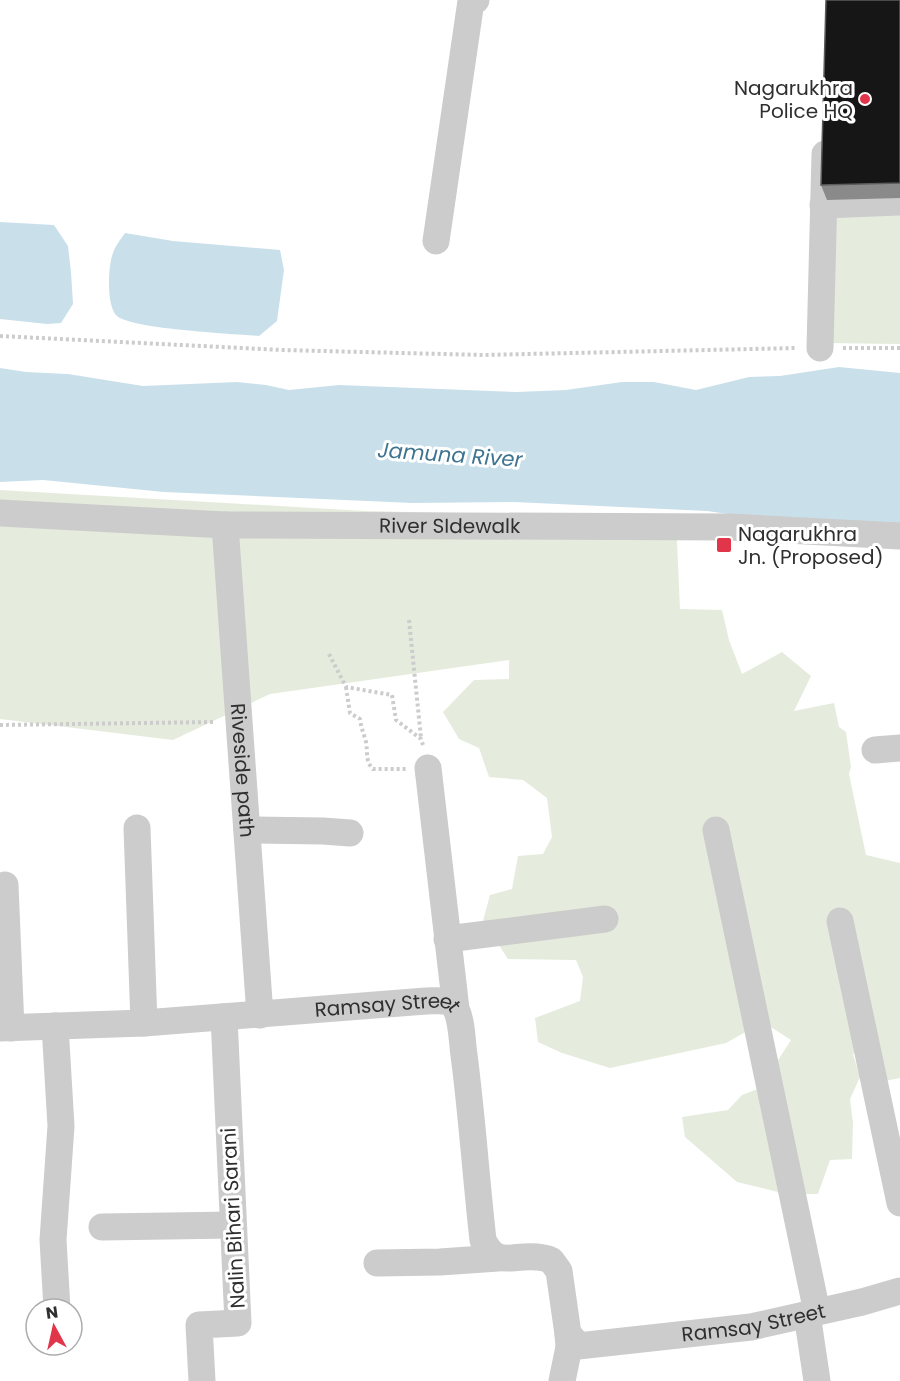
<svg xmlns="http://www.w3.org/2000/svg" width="900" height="1381" viewBox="0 0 900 1381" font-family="Poppins,sans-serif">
<rect width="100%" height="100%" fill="#fff"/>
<path fill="#e5ecdd" d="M900,206V344L824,343L827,208Z
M0,490L365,511L676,518L680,609L722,610L729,640L742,674L782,652L811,676L794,711L834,703L839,727L846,732L851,767L849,774L866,855L900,863V1078L880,1082L871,1042L853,1054L860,1077L850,1099L853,1123L852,1159L830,1160L818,1194H786L737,1182L685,1137L682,1117L728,1110L742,1095L760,1088L791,1040L763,1022L726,1043L610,1068L562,1053L538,1042L535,1018L580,1001L583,977L576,960L508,959L483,921L490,895L512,889L518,856L543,854L552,837L547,798L523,780L489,777L479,748L459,739L443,712L474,680L509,679V660L270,694L173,740L0,719Z"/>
<path fill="#c9e0eb" d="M0,222L54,225L68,246L71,272L73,304L61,323L47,324L0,319Z
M125,233L173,241L280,250L284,270L277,321L259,336C235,334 131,329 117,316C106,307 108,265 113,253C115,246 121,239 125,233Z
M839,367L900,373V523L825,528L707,511L514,502L412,503L164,492L43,480L0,482V368L26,372L68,374L143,386L237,382L266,385L289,390L339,385L516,392L566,390L622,382H654L696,390L749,377L780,376Z"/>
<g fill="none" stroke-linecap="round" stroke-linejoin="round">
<path stroke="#ccc" stroke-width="4" stroke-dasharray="3 3" stroke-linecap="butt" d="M0,336L282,350L483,355L797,348
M843,348H900
M409,620L421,738
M329,654L346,687L392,695L396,720L421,739L423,745
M346,687L350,713L360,719C361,728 364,734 366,742C368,753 365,761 373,769H406
M0,725L215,722"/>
<g stroke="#ccc" stroke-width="27">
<path d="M823,205L900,202"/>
<path d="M436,241L471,1L476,0"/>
<path d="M820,348L825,154"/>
<path id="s1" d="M0,513L225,525L729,527L900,536"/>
<path id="s2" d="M225,525L260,1015"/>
<path d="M875,750L900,748"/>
<path d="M428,768L456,1009"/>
<path d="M137,828L144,1023"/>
<path d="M247,830L323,831L350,833"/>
<path d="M716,830L817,1312"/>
<path d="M5,885L11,1028"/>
<path d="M840,921L900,1203"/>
<path d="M447,939L605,919"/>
<path d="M55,1026L61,1126L53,1240L57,1309"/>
<path id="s3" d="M0,1028L144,1023L426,1001C436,1001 451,998 456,1009C462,1021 462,1041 464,1055C472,1116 476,1178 483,1240C497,1269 512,1254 537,1257C542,1257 547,1259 551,1260L559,1271L568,1334"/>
<path d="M102,1227L233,1225"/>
<path d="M377,1263L440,1262L498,1258"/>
<path d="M807,1314L817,1381"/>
<path id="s4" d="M569,1347L751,1327L862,1302L900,1291"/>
<path d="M202,1381L199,1325L238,1323L224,1017"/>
<path d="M562,1381L569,1347L568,1334L572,1338"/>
</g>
</g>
<path fill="#8a8a8a" d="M900,0V198L827,200L821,185Z"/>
<path fill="#161616" stroke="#5c5c5c" stroke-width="1.5" d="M826,0H900V183L821,185Z"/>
<g fill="#e1354a" stroke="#fff" stroke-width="2">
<circle cx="865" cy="99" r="6"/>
<rect x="716" y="537" width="16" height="16" rx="3"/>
</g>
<g text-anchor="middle" stroke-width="6" stroke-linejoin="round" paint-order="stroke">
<g font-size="20" fill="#2f2f2f" stroke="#fff" text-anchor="end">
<text x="853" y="95">Nagarukhra<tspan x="853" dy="23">Police HQ</tspan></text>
<text x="738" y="541" text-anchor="start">Nagarukhra<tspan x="738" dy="23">Jn. (Proposed)</tspan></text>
</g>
<g font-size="20" fill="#2f2f2f" stroke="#fff">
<text dy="7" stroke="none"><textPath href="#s1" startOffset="450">River SIdewalk</textPath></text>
<text dy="7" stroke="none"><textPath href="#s2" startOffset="246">Riveside path</textPath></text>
<text dy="7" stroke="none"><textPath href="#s3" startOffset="388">Ramsay Street</textPath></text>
<text transform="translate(233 1218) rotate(-93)" y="7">Nalin Bihari Sarani</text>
<text dy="7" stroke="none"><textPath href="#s4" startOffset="186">Ramsay Street</textPath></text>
</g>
<g font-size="21" font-style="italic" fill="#3e748f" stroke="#fff">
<text transform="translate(450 455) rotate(4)" y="7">Jamuna River</text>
</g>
</g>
<g transform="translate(54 1327) rotate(352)"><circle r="28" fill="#ffffff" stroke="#acacac" stroke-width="1.5"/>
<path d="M0-4.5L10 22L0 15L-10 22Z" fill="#e1354a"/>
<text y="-9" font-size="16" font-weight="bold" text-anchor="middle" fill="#2f2f2f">N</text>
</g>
</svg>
